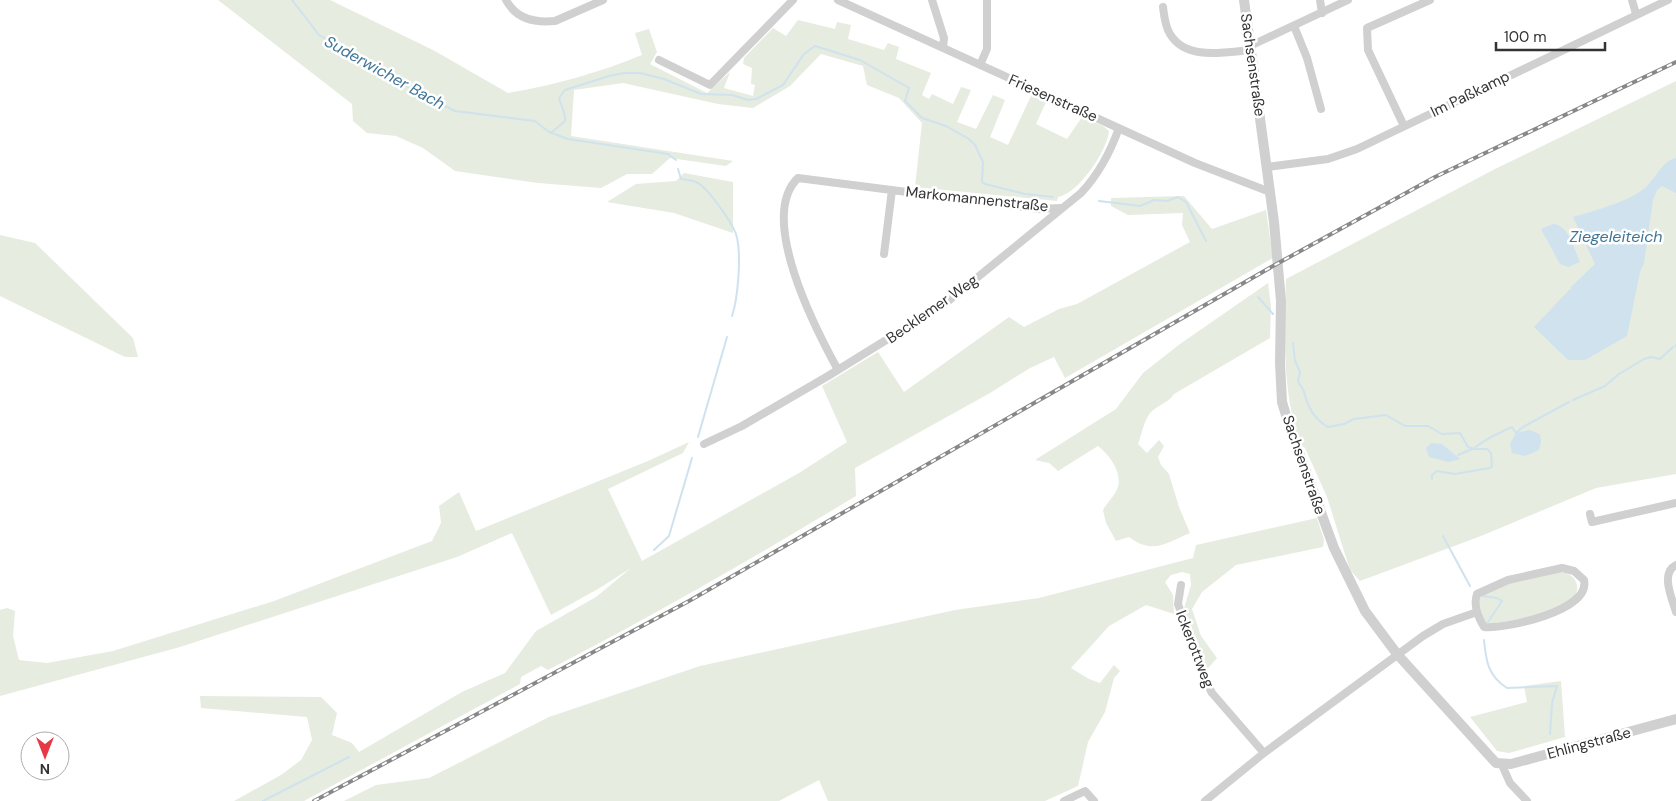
<svg xmlns="http://www.w3.org/2000/svg" width="1676" height="801" viewBox="0 0 1676 801" font-family="'DM Sans',sans-serif">
<rect width="100%" height="100%" fill="#fff"/>
<path fill="#e6ecdf" d="M218,0H330L433,50L508,93C555,85 598,73 642,55L635,33L649,29L657,52L650,64L707,93L730,72L724,88L753,96L755,85L751,84L752,68L743,64L744,58L773,28L786,36L798,20L835,29L837,22L851,25L848,39L884,50L888,43L899,47L896,59L931,73L922,95L929,99L932,94L953,104L961,87L971,90L957,122L976,129L993,95L1005,100L990,137L1008,145L1031,96L1046,102L1036,124L1067,139L1082,117L1103,126L1109,131C1107,151 1078,194 1058,197L1057,201L915,187L922,123L899,98L867,85L863,66L821,54L790,86L753,108L718,104L623,83L574,90L571,136L733,161L726,166L670,158L652,174H627L601,188L538,183L455,171L423,148L396,136L367,133L353,121L352,104Z
M1676,81V474L1596,488L1481,536L1360,581L1350,570L1327,497L1305,448L1301,445C1281,391 1285,335 1286,279L1495,169Z
M684,173L733,182V233L674,213L607,202L636,184L676,181Z
M1184,196L1212,229L1266,210L1273,258L1065,378L1054,357L1030,368L990,393L855,468L856,496C755,557 653,616 548,670L541,666L521,677L520,684L304,801H234L281,775L301,760L312,740L307,717L201,708L200,696L321,697L337,713L332,735L352,743L359,752L462,692L505,673L536,631L596,597L631,568L598,589L551,615L512,533L457,557L180,647L0,696V610L7,608L15,611L13,636L19,660L47,663L113,651L274,601L432,541L441,523L439,506L459,492L476,531L648,461L689,442L683,453L608,489L642,561L799,473L847,442L822,386L878,352L904,392L1009,317L1024,327L1059,309L1077,304L1190,242L1182,225L1183,213L1128,215L1111,206V198Z
M0,235L35,243L133,338L138,357H125L0,296Z
M1268,283L1271,306L1270,338L1174,394C1168,403 1160,404 1152,411C1144,418 1142,434 1138,444L1147,453L1159,440L1164,446L1158,457L1161,465L1169,474L1179,507L1190,533C1166,543 1153,555 1129,537L1116,541L1106,523L1103,510C1107,503 1116,494 1118,487C1122,471 1109,455 1098,446L1058,471L1049,463L1035,460L1116,409L1143,373L1180,344Z
M1317,518L1324,540L1323,547L1236,565L1202,592L1192,609L1201,636L1217,658L1208,668H1203L1183,612L1191,585L1190,574L1182,572L1171,575L1165,582L1173,595L1174,614L1146,605L1109,626L1071,668L1089,679L1100,683L1114,665L1120,671L1114,678L1105,712L1088,742L1078,786L1045,801H828L819,780L779,801H344L376,785L429,778L549,717L700,666L955,610L1039,598L1193,558L1196,545Z
M1560,572C1567,573 1573,575 1576,582C1589,611 1503,623 1486,624L1482,615L1478,596L1515,580Z
M1561,681L1565,737L1509,753L1497,751L1470,717L1527,702L1524,686Z"/>
<path fill="#cfe2ee" d="M1676,158V193L1662,186L1657,190L1653,200L1644,263L1640,272L1627,336L1585,360H1568L1534,327L1570,289L1573,290L1570,288L1595,264L1573,217C1594,211 1631,201 1646,187C1657,177 1662,161 1676,158Z
M1553,224C1569,225 1574,249 1580,262L1568,267L1560,264L1541,229Z
M1529,430L1540,434L1541,442L1539,450L1525,456L1512,453L1510,444L1516,433Z
M1431,443L1442,444L1460,459L1449,462L1429,457L1426,448Z"/>
<g fill="none" stroke-linecap="round" stroke-linejoin="round">
<path stroke="#cfe2ee" stroke-width="2" d="M292,0L319,35L343,50L370,60L411,89L455,111L535,121L549,132L568,139L668,154L676,160
M551,133L565,121C566,113 561,106 559,98L565,90L609,76L624,73H640L664,79L701,94L732,95L748,100L756,99L783,85L804,54L815,46L860,60L909,88L905,101L922,118L946,126L969,139L975,145L983,162L982,182L985,184L1025,194L1053,197
M678,169L681,179C686,180 692,180 696,182C707,186 732,223 736,234C742,253 738,298 732,316
M1099,201L1140,206L1154,200L1167,201L1178,197L1186,202L1206,241
M1258,297L1273,314
M1293,343L1295,361L1300,372L1298,381C1299,385 1303,388 1304,392C1308,407 1314,419 1328,427L1344,424L1354,419L1386,415L1405,426H1428L1442,434L1460,433L1468,447L1474,449C1480,442 1503,431 1512,427L1516,433L1523,427L1569,402
M1676,346V345
M1573,400L1605,386L1619,374L1644,359L1651,357L1660,359L1673,347
M698,437L727,337
M1458,455L1472,449
M1432,479V475L1437,471L1455,474L1490,468L1492,466L1491,453L1487,449H1475
M1443,536L1470,586
M654,550L669,536L692,458
M1483,596L1497,598L1502,601L1488,622
M1484,640C1486,661 1488,676 1507,688L1557,686L1552,703L1550,734
M263,801L349,757"/>
<path stroke="#d0d0d0" stroke-width="8" d="M506,0C516,19 535,23 555,21L603,0
M838,0L1195,163L1270,192
M932,0L944,38L943,47
M1320,0L1322,13
M1632,0L1636,14
M1163,7C1164,15 1165,26 1170,34C1186,61 1225,52 1251,50
M1294,26L1307,58L1321,109
M1250,46L1348,0
M659,60L710,85L793,0
M980,65L987,49V0
M1404,126L1368,50L1367,28L1430,0
M1267,167L1328,159L1357,149L1668,0
M884,254L892,190
M838,370C816,330 757,217 798,178L1039,209L1061,208
M704,444L742,426L828,376L946,303L1081,193C1099,174 1110,153 1119,128
M1590,514L1592,522L1676,503
M1676,565C1660,573 1672,598 1676,612
M1562,568L1574,571L1584,580C1591,611 1505,629 1484,627C1478,617 1473,605 1477,594L1508,580Z
M1181,585L1178,604L1204,678L1212,693L1264,753
M1502,765L1510,783L1527,801
M1064,801L1085,791L1094,801
M1205,801L1264,753L1423,636L1443,624L1477,612"/>
<path stroke="#d0d0d0" stroke-width="10" d="M1244,0L1274,222L1281,301L1280,363L1282,402L1289,425L1334,548L1365,611L1397,654L1496,763L1511,764L1676,719"/>
<defs>
<path id="rail" d="M314,801L689,601L1273,266L1435,177L1676,62"/>
</defs>
<use href="#rail" stroke="#888" stroke-width="4"/>
<use href="#rail" stroke="#fff" stroke-width="2" stroke-dasharray="5.5" stroke-linecap="butt"/>
</g>
<g text-anchor="middle" stroke-width="5" stroke-linejoin="round" paint-order="stroke">
<g font-size="15" fill="#333" stroke="#fff">
<text transform="translate(1253 65) rotate(82)" y="5">Sachsenstraße</text>
<text transform="translate(1470 94) rotate(-26)" y="5">Im Paßkamp</text>
<text transform="translate(1053 98) rotate(24)" y="5">Friesenstraße</text>
<text transform="translate(977 199) rotate(6)" y="5">Markomannenstraße</text>
<text transform="translate(932 309) rotate(-35)" y="5">Becklemer Weg</text>
<text transform="translate(1304 465) rotate(71)" y="5">Sachsenstraße</text>
<text transform="translate(1195 649) rotate(69)" y="5">Ickerottweg</text>
<text transform="translate(1589 743) rotate(-15)" y="5">Ehlingstraße</text>
</g>
<g font-size="16" font-style="italic" fill="#3f7597" stroke="#fff">
<text transform="translate(385 72) rotate(29)" y="6">Suderwicher Bach</text>
<text x="1616" y="242">Ziegeleiteich</text>
</g>
</g>
<g transform="translate(45 756) rotate(180)"><circle r="24" fill="#ffffff" stroke="#adadad"/>
<path d="M0-4L9 19L0 12L-9 19Z" fill="#e63946"/>
<text y="-8" font-size="14" font-weight="bold" text-anchor="middle" fill="#333333">N</text>
</g>
<path d="M1496 42v8h109v-8" fill="none" stroke="#333333" stroke-width="2.5"/>
<text x="1504" y="42" font-size="15" fill="#333333" stroke="#ffffff" stroke-width="4" paint-order="stroke">100 m</text>
</svg>
